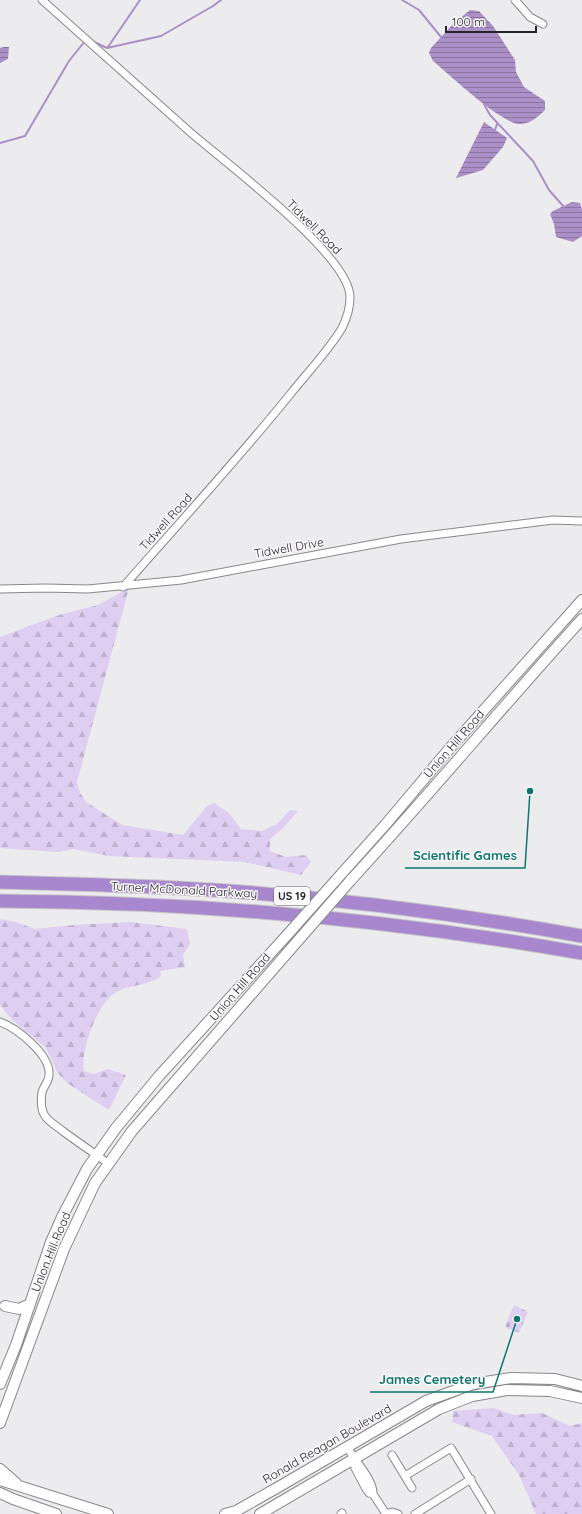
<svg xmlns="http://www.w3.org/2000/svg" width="582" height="1514" viewBox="0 0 582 1514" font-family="Quicksand,sans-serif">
<defs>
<pattern id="forest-firs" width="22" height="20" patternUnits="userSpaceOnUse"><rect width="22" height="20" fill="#decef1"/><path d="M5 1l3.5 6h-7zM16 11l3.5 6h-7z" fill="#beb1ce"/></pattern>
<pattern id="cemetery-stones" width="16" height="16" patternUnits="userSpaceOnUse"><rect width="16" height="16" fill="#decef1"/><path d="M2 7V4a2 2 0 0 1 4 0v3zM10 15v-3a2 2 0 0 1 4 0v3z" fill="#beb1ce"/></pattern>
<pattern id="water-rules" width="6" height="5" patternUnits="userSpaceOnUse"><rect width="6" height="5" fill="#aa90c7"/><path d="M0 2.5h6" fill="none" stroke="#8a75a1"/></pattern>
</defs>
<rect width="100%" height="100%" fill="#ecebee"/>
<path fill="url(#forest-firs)" d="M129,588L77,782L80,793L86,802L122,825L183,835L207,806L214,803L229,813L241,829L262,831L277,824L290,810L298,811L282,829L270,839V851L286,857L306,855L311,862L301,875L245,862L109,856L73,849L58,852L0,848V637L59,615L98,605Z
M0,919L16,922L35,929L74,925L130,922L187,929L190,944L183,955L185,967L160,971L161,976C146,987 129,984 115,993C97,1004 80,1051 84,1071L94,1074L108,1069L126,1075L109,1110L67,1083L57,1072L53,1062L45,1047L12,1020L0,1005Z
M494,1408L513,1415L542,1413L570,1426L582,1423V1514H536L519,1475L492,1436L452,1422L453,1411Z"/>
<path fill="url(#cemetery-stones)" d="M514,1305L528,1312L519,1333L505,1327Z"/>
<path fill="url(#water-rules)" d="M470,10L479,11L493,26L515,60L516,72L524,87L545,101V110C539,116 531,123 522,124C504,127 449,74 433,61L429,53L431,48L454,23Z
M4,47H9L8,59L0,63V48Z
M484,122L507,138L503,147L483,170L456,178Z
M572,202L580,203L582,210V236L573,242L556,237L554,224L550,214L553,211Z"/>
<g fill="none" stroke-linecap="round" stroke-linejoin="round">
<path stroke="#aa90c7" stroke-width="2" d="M402,0L419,10L441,37
M92,41L107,48L161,36L213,6L221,0
M108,47L140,0
M484,104L490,115L533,161L549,190L564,207
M495,130L497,124
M0,143L25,136L69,61L85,41"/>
<defs>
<path id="street" d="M42,0C91,44 140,88 190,132C223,161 350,255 350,297C350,307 346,320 342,328C329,350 308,372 292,392C238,459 180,522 123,587
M515,0L530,17L543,24
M0,589L45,588L88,589L181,580L401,539L553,520L582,521
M0,1022C17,1028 51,1055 49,1075C49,1081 44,1086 42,1092C41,1099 41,1110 45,1116C49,1122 58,1127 64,1132C79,1143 94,1153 109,1164
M347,1447C354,1460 374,1480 373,1494
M392,1455L412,1488
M354,1460L355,1468L365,1487L369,1493L373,1494L386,1514L392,1512L398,1514
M405,1476L451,1448L491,1514
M341,1514L342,1513
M415,1514L471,1479"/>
<path id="secondary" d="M336,880L386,824L450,748L582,600
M350,881C429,795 503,706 582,619
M5,1306L19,1309L30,1304
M0,1384L16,1345L51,1242L62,1217L87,1169L116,1128L159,1076L288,934
M0,1423L64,1249L95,1183L132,1131L302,936
M0,1469L16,1483
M0,1480L108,1514
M0,1493L13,1499L56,1514
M225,1514L236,1511L275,1489L426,1401L473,1384L511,1378L555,1379L582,1386
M260,1514L439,1409L472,1396L507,1390L550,1391L582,1398"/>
<path id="highway" d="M0,882C59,884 119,885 178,888C313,895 448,912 582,936
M0,901C197,902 388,919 582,953"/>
</defs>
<use href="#street" stroke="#888789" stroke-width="9"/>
<use href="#secondary" stroke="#888789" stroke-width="12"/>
<use href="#highway" stroke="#c6c6c6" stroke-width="15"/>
<use href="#street" stroke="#fff" stroke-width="7"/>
<use href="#secondary" stroke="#fff" stroke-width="10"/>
<use href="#highway" stroke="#a987ce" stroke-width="13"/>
<defs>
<path id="secondary-bridge" d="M288,934L336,880
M302,936L350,881"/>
</defs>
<use href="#secondary-bridge" stroke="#888789" stroke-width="12" stroke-linecap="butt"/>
<use href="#secondary-bridge" stroke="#fff" stroke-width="10"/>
</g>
<g text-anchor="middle" stroke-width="3" stroke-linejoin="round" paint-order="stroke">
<rect fill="#faf8fb" stroke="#646465" stroke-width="1" x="274" y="887" width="36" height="18" rx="3"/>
<g font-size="11" font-weight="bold" fill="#242425">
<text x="292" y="900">US 19</text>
</g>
<g font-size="12" fill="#242425" stroke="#faf8fb">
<text transform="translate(314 227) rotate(45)" y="4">Tidwell Road</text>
<text transform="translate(166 522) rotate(-48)" y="4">Tidwell Road</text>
<text transform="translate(289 548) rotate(-10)" y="4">Tidwell Drive</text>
<text transform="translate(454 744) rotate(-49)" y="4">Union Hill Road</text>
<text transform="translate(184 890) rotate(3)" y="4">Turner McDonald Parkway</text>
<text transform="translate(240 987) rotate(-49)" y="4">Union Hill Road</text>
<text transform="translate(51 1252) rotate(-68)" y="4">Union Hill Road</text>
<text transform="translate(327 1444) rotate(-30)" y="4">Ronald Reagan Boulevard</text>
</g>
</g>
<path fill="none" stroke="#0f766e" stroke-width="1.5" d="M530 791L525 868H405M517 1319L493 1392H370"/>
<g fill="#0f766e" stroke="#faf8fb" stroke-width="1.5">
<circle cx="530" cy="791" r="4"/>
<circle cx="517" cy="1319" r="4"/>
</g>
<g font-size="13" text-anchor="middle" font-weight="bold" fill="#0f766e" stroke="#faf8fb" stroke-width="3" stroke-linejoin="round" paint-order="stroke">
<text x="465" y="860">Scientific Games</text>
<text x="432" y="1384">James Cemetery</text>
</g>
<path d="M446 26v6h90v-6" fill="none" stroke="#242425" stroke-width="2"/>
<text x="452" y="26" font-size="12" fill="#242425" stroke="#faf8fb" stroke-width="3" paint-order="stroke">100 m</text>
</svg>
